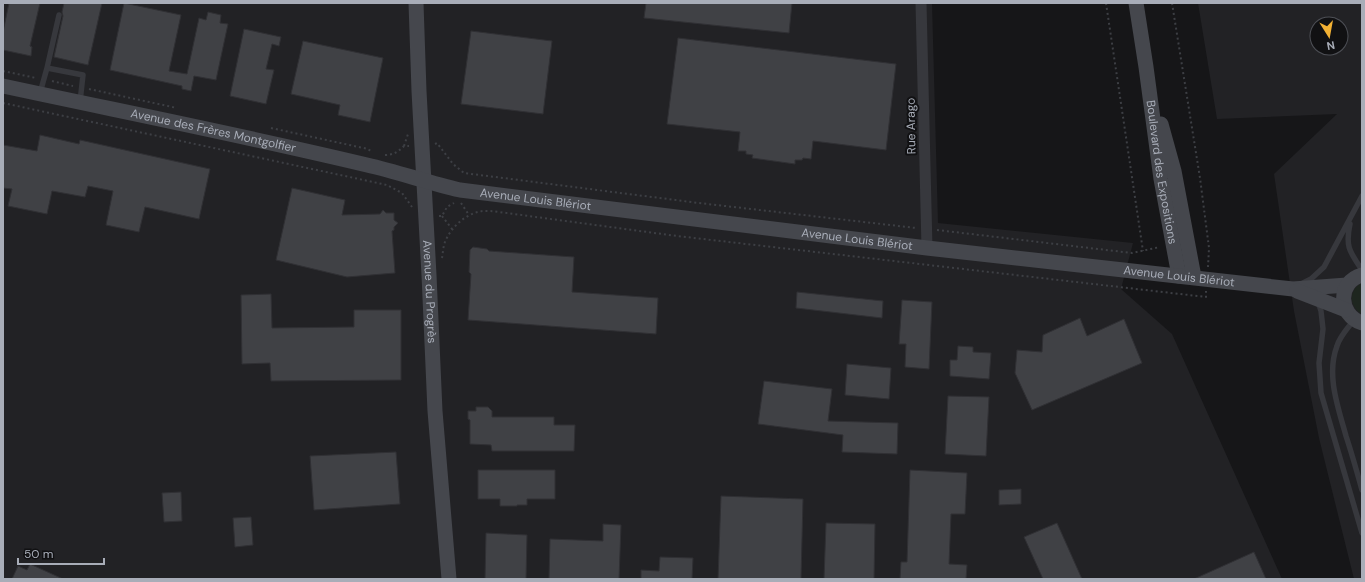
<svg xmlns="http://www.w3.org/2000/svg" width="1365" height="582" viewBox="0 0 1365 582" font-family="'DM Sans',sans-serif">
<rect width="100%" height="100%" fill="#161618"/>
<path fill="#222225" fill-rule="evenodd" d="M3,3H932L938,223L1133,243L1121,289L1172,334L1282,579H3Z
M1198,3H1362V579H1354L1319,438L1294,311L1274,174L1337,114L1217,119ZM1317,24H1341V48H1317Z"/>
<path fill="#1e261f" d="M1362,283V314C1349,307 1348,290 1362,283Z"/>
<path fill="#404145" stroke="#303034" d="M9,3H40L30,46L32,47L31,56L3,50V32Z
M64,3H102L88,65L54,57L63,16L62,12Z
M124,3L181,15L169,71L187,74L199,18L206,20L208,12L221,15L220,23L228,24L216,80L194,76L191,91L182,89V86L110,70Z
M646,3H792L789,33L644,18Z
M244,29L281,37L279,46L272,44L266,69L274,70L266,104L230,96Z
M471,31L552,41L543,114L461,104Z
M678,38L896,64L886,150L813,141L811,159L803,158L802,160H795V164L752,158L753,155L746,154V151H738L740,132L667,124Z
M303,41L383,58L370,122L338,115L340,105L291,94Z
M40,135L79,144L80,140L210,169L199,219L145,207L139,232L106,225L113,191L88,186L85,197L52,191L47,214L8,206L12,189L3,188V145L37,151Z
M292,188L345,200L342,215L380,214L383,210L386,213H394V220L398,223L394,227V230L392,231L395,273L347,277L276,260Z
M473,247L487,249L489,251L574,257L572,292L658,298L656,334L468,320L471,274L469,272L470,250Z
M797,292L883,301L882,318L796,308Z
M271,294L272,328L354,327V310H401V380L271,381L270,363L242,364L241,295Z
M902,300L932,302L929,369L905,367L906,344H899Z
M1080,318L1087,336L1124,319L1142,363L1032,410L1015,373L1017,350L1042,352L1043,335Z
M958,346L973,347V352L991,353L989,379L950,376V360H957Z
M847,364L891,368L889,399L845,395Z
M764,381L832,389L828,421L898,423L897,454L842,452L843,435L758,424Z
M948,396L989,397L986,456L945,454Z
M476,407H488L492,411V417H554V425H575L574,451H492L491,445L470,444V420L468,419V411H476Z
M396,452L400,504L314,510L310,456Z
M478,470H555V499H527V505H517V506H500V499H478Z
M910,470L967,473L965,514H951L949,564L967,565L966,579H900L901,562H907Z
M1021,489V504L999,505V490Z
M181,492L182,521L164,522L162,493Z
M721,496L803,499L801,579H718Z
M251,517L253,545L235,547L233,518Z
M826,523L875,524L874,579H824Z
M1057,523L1082,579H1043L1024,537Z
M603,524L621,525L619,579H549L550,539L603,541Z
M486,533L527,535L526,579H485Z
M1254,552L1266,579H1194Z
M660,557L693,558L692,579H641V570L659,571Z
M30,564L63,579H12L18,566L27,570Z"/>
<g fill="none" stroke-linecap="round" stroke-linejoin="round">
<path stroke="#3d3f44" stroke-width="2" stroke-dasharray="2 3" stroke-linecap="butt" d="M1106,3L1143,251
M1172,3L1200,178L1209,248L1208,267
M3,71L36,78
M52,81L73,86
M89,89L177,108
M3,103L387,185L402,193L412,207
M271,128L368,149L372,152
M435,144L437,143L453,164L464,173L699,203L916,228
M404,146L408,134
M385,155C393,155 398,152 404,146H409
M461,203L469,215
M439,216H442L447,207L454,203
M442,216L452,229
M937,230L1132,253L1160,247
M442,258C443,253 443,247 445,242C451,227 466,213 483,211C488,211 493,211 499,212L677,236L1206,297V291"/>
<path stroke="#37383d" stroke-width="5.5" d="M47,68L59,15
M40,93L47,68L83,75L80,102
M1350,224C1345,247 1350,252 1362,270
M1303,283L1311,279L1324,267L1362,196
M1318,302L1321,311L1323,329L1319,363L1321,393L1362,533
M1354,320C1348,328 1340,336 1337,346C1326,375 1338,407 1346,436C1352,454 1357,472 1362,490"/>
<path stroke="#37383d" stroke-width="11" d="M921,3L927,248"/>
<g stroke="#45474d" stroke-width="15">
<path id="s1" d="M416,3L419,91L429,275L435,411L449,579"/>
<path id="s2" d="M1136,3L1146,67L1161,179L1179,276"/>
<path id="s3" d="M3,86C124,112 246,136 367,165C398,172 429,183 460,190L927,248L1293,289L1347,285"/>
<path d="M1161,124L1174,171L1194,277"/>
<path d="M1362,275C1337,282 1338,315 1362,323"/>
<path d="M1297,291L1346,310"/>
</g>
</g>
<g text-anchor="middle" stroke-width="4" stroke-linejoin="round" paint-order="stroke">
<g font-size="12" fill="#a8adb8" stroke="#111113">
<text transform="translate(911 126) rotate(-91)" y="4">Rue Arago</text>
<text dy="4" stroke="none"><textPath href="#s3" startOffset="215">Avenue des Frères Montgolfier</textPath></text>
<text dy="4" stroke="none"><textPath href="#s2" startOffset="171">Boulevard des Expositions</textPath></text>
<text dy="4" stroke="none"><textPath href="#s3" startOffset="545">Avenue Louis Blériot</textPath></text>
<text dy="4" stroke="none"><textPath href="#s3" startOffset="869">Avenue Louis Blériot</textPath></text>
<text dy="4" stroke="none"><textPath href="#s3" startOffset="1193">Avenue Louis Blériot</textPath></text>
<text dy="4" stroke="none"><textPath href="#s1" startOffset="289">Avenue du Progrès</textPath></text>
</g>
</g>
<rect width="1365" height="582" fill="none" stroke="#a8adb8" stroke-width="8"/>
<g transform="translate(1329 36) rotate(169)"><circle r="19" fill="#111113" stroke="#4d4f55"/>
<path d="M0-3L7 15L0 10L-7 15Z" fill="#f2b134"/>
<text y="-6" font-size="11" font-weight="bold" text-anchor="middle" fill="#a8adb8">N</text>
</g>
<path d="M18 558v6h86v-6" fill="none" stroke="#a8adb8" stroke-width="2"/>
<text x="24" y="558" font-size="12" fill="#a8adb8" stroke="#111113" stroke-width="3" paint-order="stroke">50 m</text>
</svg>
